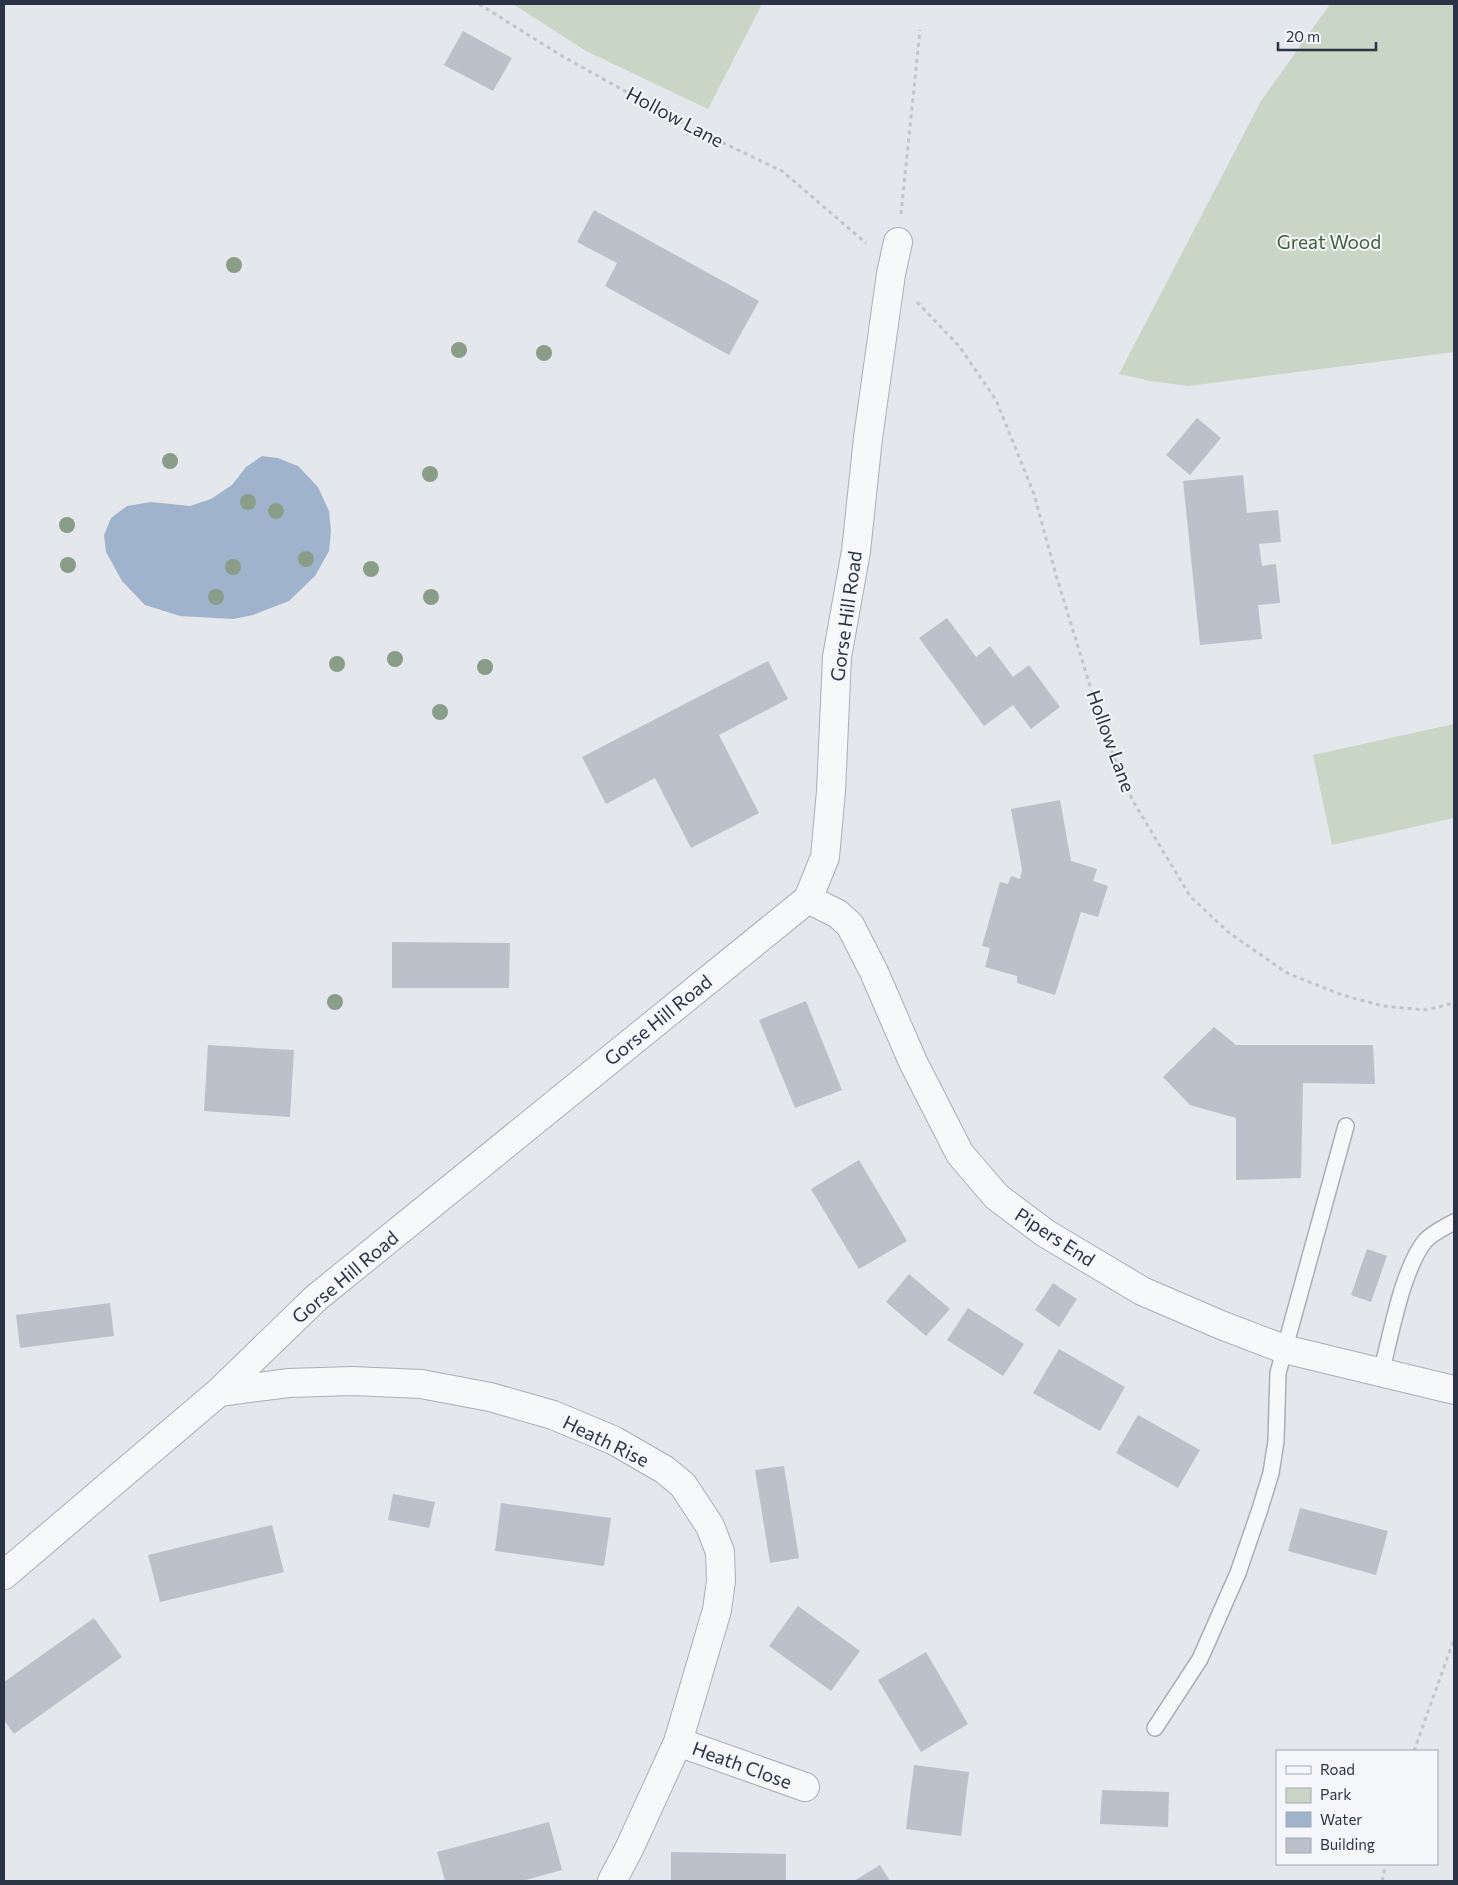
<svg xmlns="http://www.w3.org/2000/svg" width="1458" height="1885" viewBox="0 0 1458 1885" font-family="Commissioner,sans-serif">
<rect width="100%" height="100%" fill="#e4e7ec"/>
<path fill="#c9d6c5" d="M513,4H762L708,109L586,51Z
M1330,4H1454V352L1188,386L1151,381L1119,374L1261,101Z
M1454,724V818L1332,845L1313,755Z"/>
<path fill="#9fb4cc" d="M262,456L278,458L298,466L318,487L329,511L331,531L329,551L315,576L289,601L253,615L233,619L180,616L145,605L122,581L106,552L104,535L111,518L127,506L151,502L190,506L211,499L232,485L246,467Z"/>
<path fill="#bbc0ca" d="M463,31L512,58L493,91L444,65Z
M594,210L759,301L729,355L605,286L617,263L577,242Z
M1197,418L1221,438L1190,475L1166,455Z
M1243,475L1247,513L1278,510L1281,542L1259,544L1262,566L1276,564L1280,603L1258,605L1262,639L1200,645L1183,481Z
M947,618L976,657L990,646L1013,677L1029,665L1060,707L1031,729L1013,705L984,726L919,638Z
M768,661L788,699L719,735L759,813L691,848L655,778L606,804L582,757Z
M1060,800L1071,861L1097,869L1093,881L1108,886L1098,917L1081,912L1055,995L1017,983V976L985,967L990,948L982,946L1000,882L1008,884L1011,876L1020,879L1022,869L1011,809Z
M392,942L510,943L509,988H392Z
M806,1001L842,1090L795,1108L759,1020Z
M1214,1027L1236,1045H1373L1375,1084L1303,1083L1301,1178L1236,1180V1118L1190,1105L1163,1077Z
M208,1045L294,1050L290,1117L204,1111Z
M859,1160L907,1241L859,1269L811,1189Z
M1367,1249L1387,1256L1371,1302L1351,1295Z
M909,1274L950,1309L926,1336L886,1302Z
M1053,1283L1077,1299L1059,1327L1035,1310Z
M110,1303L114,1336L20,1348L16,1315Z
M968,1308L1024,1344L1003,1376L947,1340Z
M1059,1349L1125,1387L1100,1431L1033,1393Z
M1138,1415L1200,1450L1178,1488L1116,1453Z
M784,1466L799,1558L770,1563L755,1470Z
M393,1494L435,1502L429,1528L388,1520Z
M501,1503L611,1518L604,1566L495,1551Z
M1300,1508L1388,1531L1376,1575L1288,1551Z
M272,1525L284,1572L160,1602L148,1555Z
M798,1606L860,1651L831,1691L769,1646Z
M94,1618L122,1657L14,1734L4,1720V1682Z
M926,1652L968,1724L921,1752L878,1680Z
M914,1765L969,1772L961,1836L906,1829Z
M1102,1790L1169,1792L1168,1827L1100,1824Z
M549,1822L562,1870L522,1881H445L437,1852Z
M671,1852L786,1854V1881H671Z
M880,1865L890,1881H854Z"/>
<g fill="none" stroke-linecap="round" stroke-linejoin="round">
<defs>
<path id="lane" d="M1381,1373C1391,1335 1402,1270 1425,1241C1432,1233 1445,1227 1454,1222
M1155,1728L1200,1659L1238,1573L1260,1509L1271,1473L1276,1441L1278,1373L1346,1126"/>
<path id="street" d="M808,899L838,914L850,925L874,972L913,1062L960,1154L997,1197L1045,1233L1142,1291L1221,1325L1284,1349L1454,1390
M219,1392L289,1383L352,1381L421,1384L490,1397L553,1415L615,1441L665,1470L683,1485L710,1526L720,1552L721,1581L717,1610L678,1742L629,1849L612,1881
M4,1575L219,1392L316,1298L808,899L825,857L831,791L837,657L856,551L868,438L891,274L898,242
M678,1742L805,1787"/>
</defs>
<use href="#lane" stroke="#a9aeb7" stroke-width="18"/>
<use href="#street" stroke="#a9aeb7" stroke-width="30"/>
<path stroke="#c2c5cb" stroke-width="3" stroke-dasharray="4 4" stroke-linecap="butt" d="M479,4L562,56L686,125L782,171L866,243
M901,214L920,30
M917,302L959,346L996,400L1034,494L1056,575L1106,738L1133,801L1190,896L1228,932L1287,973L1342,995L1383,1006L1426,1010L1454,1003
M1414,1751L1454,1639
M1382,1881L1386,1864"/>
<use href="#lane" stroke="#f7f8fa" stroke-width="15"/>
<use href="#street" stroke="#f7f8fa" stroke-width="28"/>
</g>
<g fill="#899d89">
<circle cx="234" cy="265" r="8"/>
<circle cx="459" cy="350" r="8"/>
<circle cx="544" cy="353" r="8"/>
<circle cx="170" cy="461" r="8"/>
<circle cx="430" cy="474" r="8"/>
<circle cx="248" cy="502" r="8"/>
<circle cx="276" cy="511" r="8"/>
<circle cx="67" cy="525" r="8"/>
<circle cx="306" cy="559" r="8"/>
<circle cx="68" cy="565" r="8"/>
<circle cx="233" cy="567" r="8"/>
<circle cx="371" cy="569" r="8"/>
<circle cx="216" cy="597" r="8"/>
<circle cx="431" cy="597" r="8"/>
<circle cx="395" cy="659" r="8"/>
<circle cx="337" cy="664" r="8"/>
<circle cx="485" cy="667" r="8"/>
<circle cx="440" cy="712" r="8"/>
<circle cx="335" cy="1002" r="8"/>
</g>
<g text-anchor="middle" stroke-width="4" stroke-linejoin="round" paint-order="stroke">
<g font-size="19" fill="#2b3445" stroke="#f4f6f9">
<text transform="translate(675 117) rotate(28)" y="7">Hollow Lane</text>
<text transform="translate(846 616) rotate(-82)" y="7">Gorse Hill Road</text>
<text transform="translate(1111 741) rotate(70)" y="7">Hollow Lane</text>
<text transform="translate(658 1020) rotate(-39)" y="7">Gorse Hill Road</text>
<text transform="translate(1055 1237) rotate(33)" y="7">Pipers End</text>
<text transform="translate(345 1277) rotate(-40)" y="7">Gorse Hill Road</text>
<text transform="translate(606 1441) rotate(26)" y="7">Heath Rise</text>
<text transform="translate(742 1765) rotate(20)" y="7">Heath Close</text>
</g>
<g font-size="19" fill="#3f6138" stroke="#f4f6f9">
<text x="1329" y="249">Great Wood</text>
</g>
</g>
<rect width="1458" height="1885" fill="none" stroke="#2b3445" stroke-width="10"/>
<rect x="1276" y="1750" width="162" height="115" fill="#f4f6f9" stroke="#a4a8b1"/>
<rect x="1286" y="1766" width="25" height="8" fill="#f7f8fa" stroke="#a4a8b1"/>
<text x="1320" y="1775" font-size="15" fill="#2b3445">Road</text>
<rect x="1286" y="1788" width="25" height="15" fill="#c9d6c5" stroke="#a4a8b1"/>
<text x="1320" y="1800" font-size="15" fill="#2b3445">Park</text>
<rect x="1286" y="1812" width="25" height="15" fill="#9fb4cc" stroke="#a4a8b1"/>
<text x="1320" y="1825" font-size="15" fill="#2b3445">Water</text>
<rect x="1286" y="1838" width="25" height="15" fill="#bbc0ca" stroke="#a4a8b1"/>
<text x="1320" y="1850" font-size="15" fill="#2b3445">Building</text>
<path d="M1278 42v8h98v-8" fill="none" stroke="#2b3445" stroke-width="2.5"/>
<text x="1286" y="42" font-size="15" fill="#2b3445" stroke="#f4f6f9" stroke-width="4" paint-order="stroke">20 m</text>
</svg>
